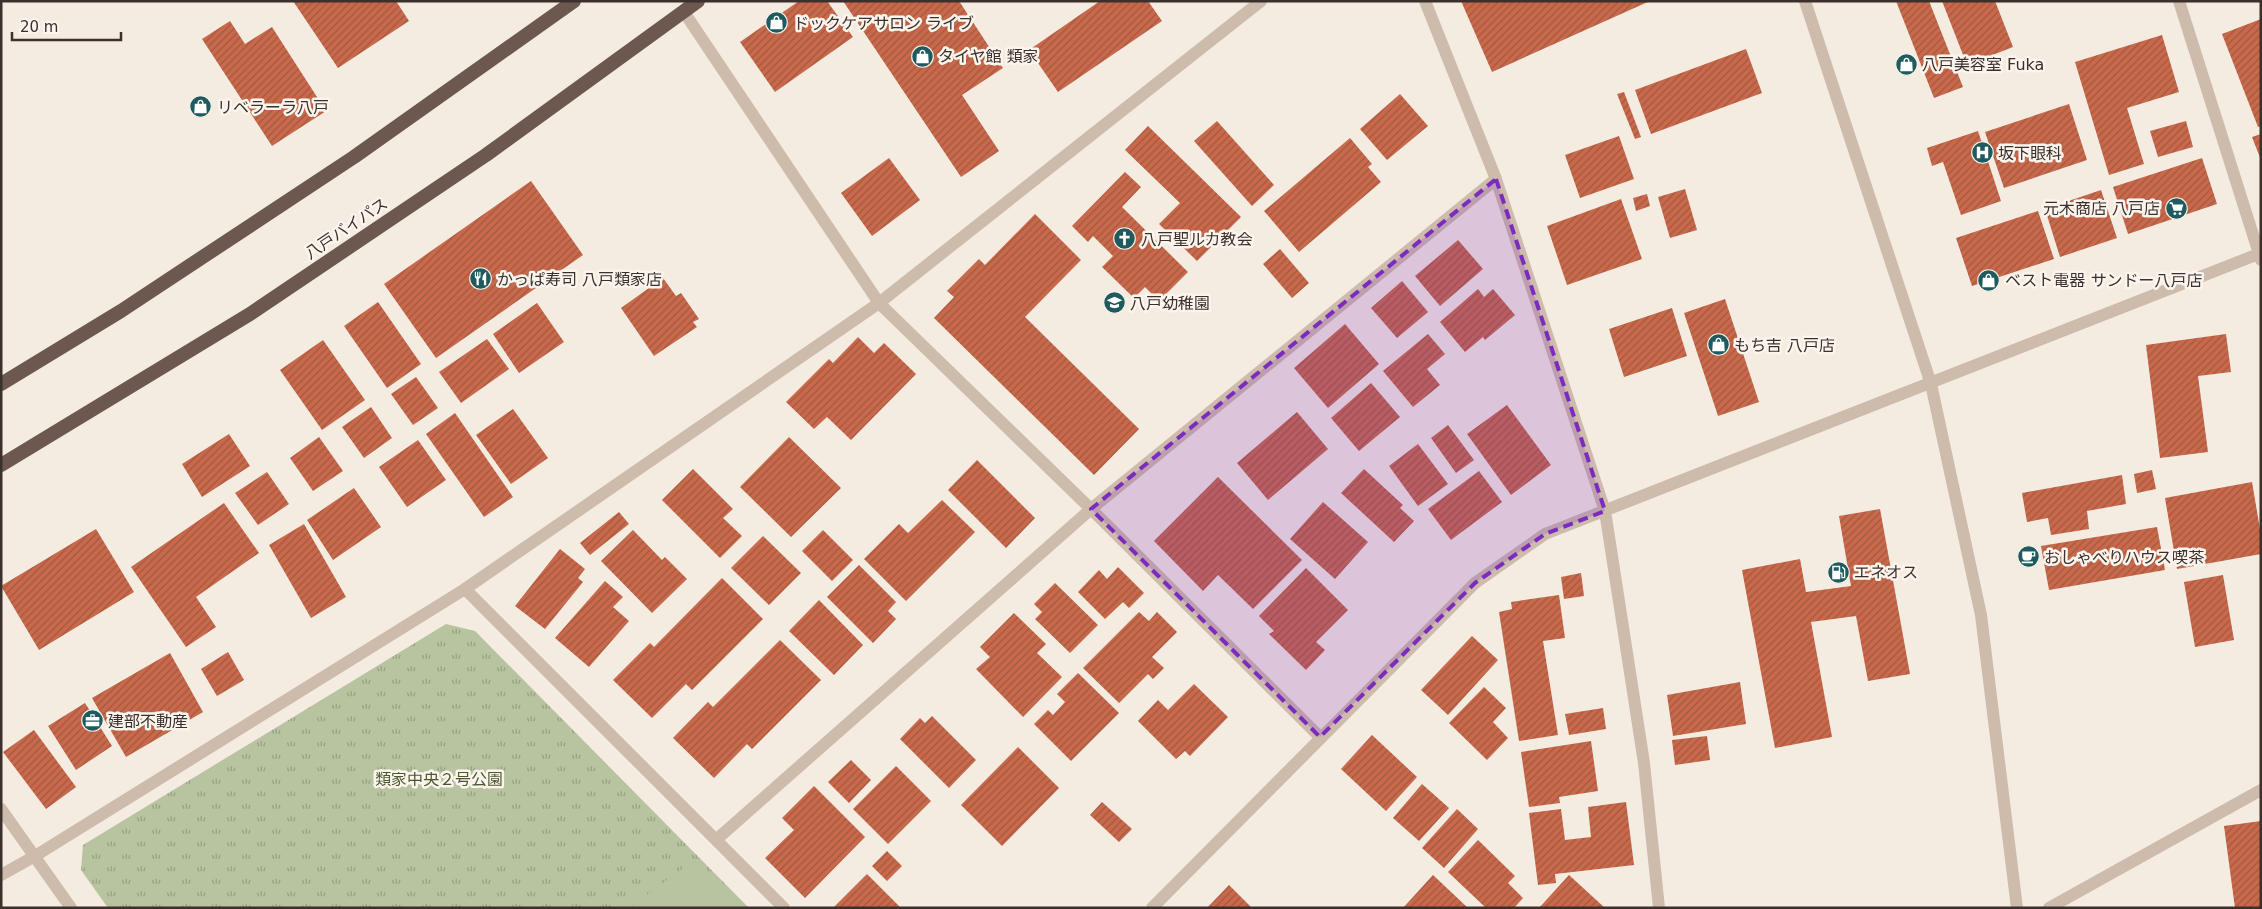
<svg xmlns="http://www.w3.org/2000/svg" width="2262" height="909" viewBox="0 0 2262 909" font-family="'DejaVu Sans','Noto Sans JP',sans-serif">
<defs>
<pattern id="grass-tufts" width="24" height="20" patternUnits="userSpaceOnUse" patternTransform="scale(1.25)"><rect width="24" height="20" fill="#b8c4a0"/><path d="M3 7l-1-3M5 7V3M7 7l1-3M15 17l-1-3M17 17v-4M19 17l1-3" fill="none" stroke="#97a083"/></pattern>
<pattern id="building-hatch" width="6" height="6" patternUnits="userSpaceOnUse" patternTransform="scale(1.25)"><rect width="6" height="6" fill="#c8694b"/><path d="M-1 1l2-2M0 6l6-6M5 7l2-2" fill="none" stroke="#a4573f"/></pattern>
</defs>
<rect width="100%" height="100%" fill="#f4ebe1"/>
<path fill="url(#grass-tufts)" d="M446,624L475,631L749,908H108L81,870L83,845Z"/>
<path fill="#b8c4a0" d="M686,866L694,868L734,908H629Z"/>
<path fill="url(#building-hatch)" d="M293,1H396L409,21L338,68Z
M799,1H827L853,37L775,92L740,42Z
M843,1H959L1003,68L962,95L999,151L961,177Z
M1100,1H1148L1162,21L1058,92L1029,50Z
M1461,1H1650L1492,72Z
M1896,1H1929L1963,87L1934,98Z
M1942,1H1995L2013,47L1967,65Z
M2261,19V126L2258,127L2222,34Z
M230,21L245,44L272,27L326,111L272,146L202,39Z
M2162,35L2179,92L2127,108L2144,164L2109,175L2075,62Z
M1746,49L1762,93L1651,134L1635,90Z
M1624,92L1641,137L1635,139L1617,94Z
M1400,94L1428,126L1387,160L1360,129Z
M2069,104L2087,160L2004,188L1985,132Z
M1217,121L1274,185L1252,206L1194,141Z
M2186,121L2193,147L2158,157L2150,131Z
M1148,126L1241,217L1197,261L1159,224L1180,203L1125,150Z
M1978,131L2001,201L1961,215L1943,162L1932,166L1927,148Z
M2261,134V160L2252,137Z
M1619,136L1634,179L1580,198L1565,155Z
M1350,138L1372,164L1368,167L1381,182L1299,252L1264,211Z
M889,158L920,200L872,236L841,193Z
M2202,158L2217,204L2128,234L2113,187Z
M1125,172L1141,187L1122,207L1188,272L1159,301L1145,287L1134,298L1102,267L1113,256L1093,236L1088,242L1072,226Z
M531,181L583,255L436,358L384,284Z
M1685,189L1697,230L1670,238L1658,197Z
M2101,190L2117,238L2060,257L2045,209Z
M1647,194L1650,206L1636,211L1633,198Z
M1621,199L1642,259L1567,285L1547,226Z
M2038,211L2054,259L1972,286L1956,238Z
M1035,214L1081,260L1025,317L1139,429L1094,475L934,318L954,297L947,291L979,259L985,265Z
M1458,240L1483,269L1440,306L1415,276Z
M1280,249L1309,283L1292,298L1263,264Z
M663,278L676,296L681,293L699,319L693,322L697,327L654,356L621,308Z
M1402,281L1428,312L1397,338L1371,308Z
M1478,289L1484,297L1493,289L1515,315L1485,340L1483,337L1465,352L1440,322Z
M1725,299L1759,402L1718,416L1684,313Z
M378,302L421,364L387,388L344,326Z
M537,303L564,342L519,373L493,334Z
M1672,308L1687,356L1624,377L1609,329Z
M1345,324L1379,364L1328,408L1294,368Z
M1428,334L1445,354L1427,369L1440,385L1413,407L1383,371Z
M2226,334L2231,372L2198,376L2208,452L2160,458L2146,345Z
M858,337L874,353L884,343L916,374L851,440L827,417L814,429L786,402L829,359L833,363Z
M487,339L509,369L461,403L439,372Z
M323,340L365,400L322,430L280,370Z
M416,377L438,408L413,425L391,394Z
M1371,383L1400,417L1359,451L1331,418Z
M1507,405L1551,465L1511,495L1467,434Z
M371,407L392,438L364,458L342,427Z
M513,409L548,458L511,484L476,435Z
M1297,412L1328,449L1268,500L1237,463Z
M455,413L513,497L484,517L426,434Z
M1448,425L1474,460L1456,473L1431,438Z
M229,434L250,466L202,497L182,464Z
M319,437L343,471L313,491L290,458Z
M789,437L841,488L791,537L740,487Z
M418,440L446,480L407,507L379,467Z
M1418,444L1448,484L1418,506L1389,466Z
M977,460L1035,518L1006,548L948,490Z
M693,469L733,509L723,518L742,536L720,558L662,500Z
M1364,469L1403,505L1400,508L1414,521L1394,542L1341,493Z
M2152,470L2156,489L2137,493L2134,474Z
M1479,471L1502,502L1451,540L1428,509Z
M267,472L289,504L258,525L235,493Z
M2122,475L2126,504L2087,511L2089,529L2051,535L2048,518L2027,522L2022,493Z
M1218,477L1302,560L1253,609L1218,575L1203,591L1154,541Z
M2252,482L2261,535V554L2177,569L2165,498Z
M354,488L381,527L333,560L307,520Z
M942,500L975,532L906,601L864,559L899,524L908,533Z
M1323,502L1368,542L1335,579L1290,539Z
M224,503L259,553L196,597L216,627L186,647L131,567Z
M1880,509L1910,674L1868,681L1856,616L1811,622L1832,737L1775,748L1742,570L1800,559L1806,592L1851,586L1839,516Z
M619,512L629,524L590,555L580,543Z
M304,524L346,597L311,618L269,545Z
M2157,527L2165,570L2049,590L2041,546Z
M96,529L134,592L39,650L1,586Z
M633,530L662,560L665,557L687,579L652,613L601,561Z
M823,530L853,560L832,581L802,551Z
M763,536L801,573L769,605L731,568Z
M560,549L585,569L578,578L583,582L545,629L515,606Z
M859,565L896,602L888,611L896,619L873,643L827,597Z
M1118,567L1144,593L1129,608L1123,602L1105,619L1078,592L1099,570L1107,579Z
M1306,568L1348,610L1316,642L1325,650L1306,670L1269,634L1274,631L1259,616Z
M1581,573L1584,596L1564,599L1561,577Z
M2223,575L2234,640L2195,647L2184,582Z
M722,578L763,619L692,690L686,684L652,718L613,680L650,643L654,647Z
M605,581L623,597L613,607L629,621L589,667L555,638Z
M1055,583L1098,625L1070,653L1035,619L1042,612L1034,604Z
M1559,595L1565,638L1543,641L1558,735L1519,741L1499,612L1512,609L1511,602Z
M819,600L863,645L834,675L789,631Z
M1139,612L1149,621L1157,612L1177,632L1152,657L1164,668L1153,679L1148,674L1119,703L1083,668Z
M1014,613L1046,644L1037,653L1062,677L1023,717L976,669L990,657L980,647Z
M1472,636L1498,660L1448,715L1421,690Z
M780,640L821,680L752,749L747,744L714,778L673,738L708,702L713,707Z
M228,652L244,680L217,696L201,669Z
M170,653L203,712L126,757L92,698Z
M1078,673L1119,713L1071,761L1034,724L1048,710L1053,715L1065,702L1057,694Z
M1740,682L1746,724L1673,736L1667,695Z
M1194,684L1228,717L1190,756L1185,751L1176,759L1138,721L1158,700L1168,710Z
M1484,687L1506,708L1493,722L1508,738L1487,760L1449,723Z
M85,703L112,746L76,770L48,726Z
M1603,708L1606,729L1569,735L1565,714Z
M932,716L976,760L949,788L900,739L920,718L925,723Z
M34,730L76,787L46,809L3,752Z
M1372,735L1417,777L1386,811L1341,769Z
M1707,736L1710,760L1675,765L1672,740Z
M1591,741L1598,791L1559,797L1560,803L1529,807L1521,752Z
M1018,747L1059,788L1002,846L961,805Z
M851,760L871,780L849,803L828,782Z
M896,766L931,801L888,844L853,809Z
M1422,784L1449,808L1419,841L1393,818Z
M814,786L865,837L805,898L765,858L794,830L782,818Z
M1102,802L1132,829L1119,842L1090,815Z
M1626,802L1634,865L1555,874L1556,883L1538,885L1529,813L1561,809L1565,840L1591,837L1588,807Z
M1457,809L1478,829L1444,868L1422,848Z
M2261,821V908H2235L2224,826Z
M1478,840L1515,876L1508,883L1523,898L1514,908H1486L1448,872Z
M887,851L902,866L887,881L872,866Z
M867,874L901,908H833Z
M1433,875L1468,908H1403Z
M1569,875L1605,908H1539Z
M1229,885L1252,908H1207Z"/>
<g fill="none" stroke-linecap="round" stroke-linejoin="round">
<path stroke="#cdbbac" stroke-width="12" d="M1425,1L1496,179L1605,511L1644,763L1659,908
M2179,1L2261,260
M684,12L879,303L1091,509L1320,737
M465,589L784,908
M1,809L71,908
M717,839L1091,509L1496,179
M1152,908L1475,583L1545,534L2261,253
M2049,908L2261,790"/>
<path stroke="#cdbbac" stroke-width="12" d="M1805,1L1931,384L1981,615L2017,908
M1,875L35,856L465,589L879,303L1261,1"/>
<path stroke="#6c584f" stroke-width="14" d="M1,384L121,311L354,157L574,1
M1,465L250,314L486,155L698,1"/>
</g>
<path fill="#7b2cbf" fill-opacity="0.2" stroke="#7b2cbf" stroke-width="4" stroke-dasharray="10 6" stroke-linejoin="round" d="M1496,179L1605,511L1545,534L1475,583L1320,737L1091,509Z"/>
<defs>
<symbol id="shop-disc" viewBox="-11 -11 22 22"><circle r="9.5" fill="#1f5a5e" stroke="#fbf5ee"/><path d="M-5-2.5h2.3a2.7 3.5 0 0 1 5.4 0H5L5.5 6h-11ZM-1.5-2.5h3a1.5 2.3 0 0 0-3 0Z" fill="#fff"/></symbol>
<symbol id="hospital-disc" viewBox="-11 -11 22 22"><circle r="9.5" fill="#1f5a5e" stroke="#fbf5ee"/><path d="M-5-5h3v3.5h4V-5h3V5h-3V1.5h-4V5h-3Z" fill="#fff"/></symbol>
<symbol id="supermarket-disc" viewBox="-11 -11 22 22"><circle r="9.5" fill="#1f5a5e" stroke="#fbf5ee"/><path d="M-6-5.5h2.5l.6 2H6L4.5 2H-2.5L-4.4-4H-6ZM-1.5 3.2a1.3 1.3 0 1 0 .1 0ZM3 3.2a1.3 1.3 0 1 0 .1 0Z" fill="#fff"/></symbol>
<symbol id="church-disc" viewBox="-11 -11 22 22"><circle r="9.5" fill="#1f5a5e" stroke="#fbf5ee"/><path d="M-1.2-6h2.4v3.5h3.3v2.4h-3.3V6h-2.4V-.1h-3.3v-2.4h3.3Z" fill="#fff"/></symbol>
<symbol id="restaurant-disc" viewBox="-11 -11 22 22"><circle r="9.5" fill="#1f5a5e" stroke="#fbf5ee"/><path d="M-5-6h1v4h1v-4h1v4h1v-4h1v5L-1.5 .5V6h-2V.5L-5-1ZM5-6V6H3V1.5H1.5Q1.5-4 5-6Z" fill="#fff"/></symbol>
<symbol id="school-disc" viewBox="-11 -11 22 22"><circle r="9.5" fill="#1f5a5e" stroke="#fbf5ee"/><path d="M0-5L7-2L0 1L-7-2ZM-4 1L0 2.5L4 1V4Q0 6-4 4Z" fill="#fff"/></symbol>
<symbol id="cafe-disc" viewBox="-11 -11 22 22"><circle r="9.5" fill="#1f5a5e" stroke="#fbf5ee"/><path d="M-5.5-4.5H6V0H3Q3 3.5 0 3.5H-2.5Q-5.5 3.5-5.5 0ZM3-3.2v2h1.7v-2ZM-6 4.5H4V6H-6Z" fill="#fff"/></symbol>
<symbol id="fuel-disc" viewBox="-11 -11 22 22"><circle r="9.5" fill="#1f5a5e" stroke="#fbf5ee"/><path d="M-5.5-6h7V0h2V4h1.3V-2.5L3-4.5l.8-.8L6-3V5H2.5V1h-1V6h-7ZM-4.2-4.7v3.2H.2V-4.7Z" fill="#fff"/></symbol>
<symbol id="office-disc" viewBox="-11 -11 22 22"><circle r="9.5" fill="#1f5a5e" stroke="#fbf5ee"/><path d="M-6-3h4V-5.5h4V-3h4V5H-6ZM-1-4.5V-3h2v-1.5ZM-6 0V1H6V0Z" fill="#fff"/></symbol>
</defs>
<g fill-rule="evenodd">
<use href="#shop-disc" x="764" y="10" width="25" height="25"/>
<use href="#shop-disc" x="910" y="44" width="25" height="25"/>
<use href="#shop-disc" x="1894" y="52" width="25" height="25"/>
<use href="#shop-disc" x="188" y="94" width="25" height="25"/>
<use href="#hospital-disc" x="1970" y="140" width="25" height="25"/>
<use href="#supermarket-disc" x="2164" y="196" width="25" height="25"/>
<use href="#church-disc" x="1112" y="226" width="25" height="25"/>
<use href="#restaurant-disc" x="468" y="266" width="25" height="25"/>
<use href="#shop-disc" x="1976" y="268" width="25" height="25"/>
<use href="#school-disc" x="1102" y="290" width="25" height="25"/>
<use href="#shop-disc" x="1706" y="332" width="25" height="25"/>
<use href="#cafe-disc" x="2016" y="544" width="25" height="25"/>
<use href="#fuel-disc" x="1826" y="560" width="25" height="25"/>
<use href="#office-disc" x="80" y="708" width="25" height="25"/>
</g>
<g text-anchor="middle" stroke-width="5" stroke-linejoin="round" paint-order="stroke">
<g font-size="16" fill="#3b302b" stroke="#fbf5ee" text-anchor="start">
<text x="793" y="29">ドックケアサロン ライブ</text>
<text x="938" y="62">タイヤ館 類家</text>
<text x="1922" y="70">八戸美容室 Fuka</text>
<text x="217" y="113">リベラーラ八戸</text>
<text x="1998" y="159">坂下眼科</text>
<text x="2160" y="214" text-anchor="end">元木商店 八戸店</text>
<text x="1141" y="245">八戸聖ルカ教会</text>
<text x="497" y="285">かっぱ寿司 八戸類家店</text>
<text x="2005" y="286">ベスト電器 サンドー八戸店</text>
<text x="1130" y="309">八戸幼稚園</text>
<text x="1734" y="351">もち吉 八戸店</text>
<text x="2044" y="563">おしゃべりハウス喫茶</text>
<text x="1854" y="578">エネオス</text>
<text x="108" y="727">建部不動産</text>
</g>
<g font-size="16" fill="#3b302b" stroke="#fbf5ee">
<text transform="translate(346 228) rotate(-34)" y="6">八戸バイパス</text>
</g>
<g font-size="16" fill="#4a5a2e" stroke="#fbf5ee">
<text x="439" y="785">類家中央２号公園</text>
</g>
</g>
<rect width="2262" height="909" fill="none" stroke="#3b302b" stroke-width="5"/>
<path d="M12 32v8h109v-8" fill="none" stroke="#3b302b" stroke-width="2.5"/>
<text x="20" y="32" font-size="15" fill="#3b302b" stroke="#fbf5ee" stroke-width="4" paint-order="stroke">20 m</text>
</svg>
